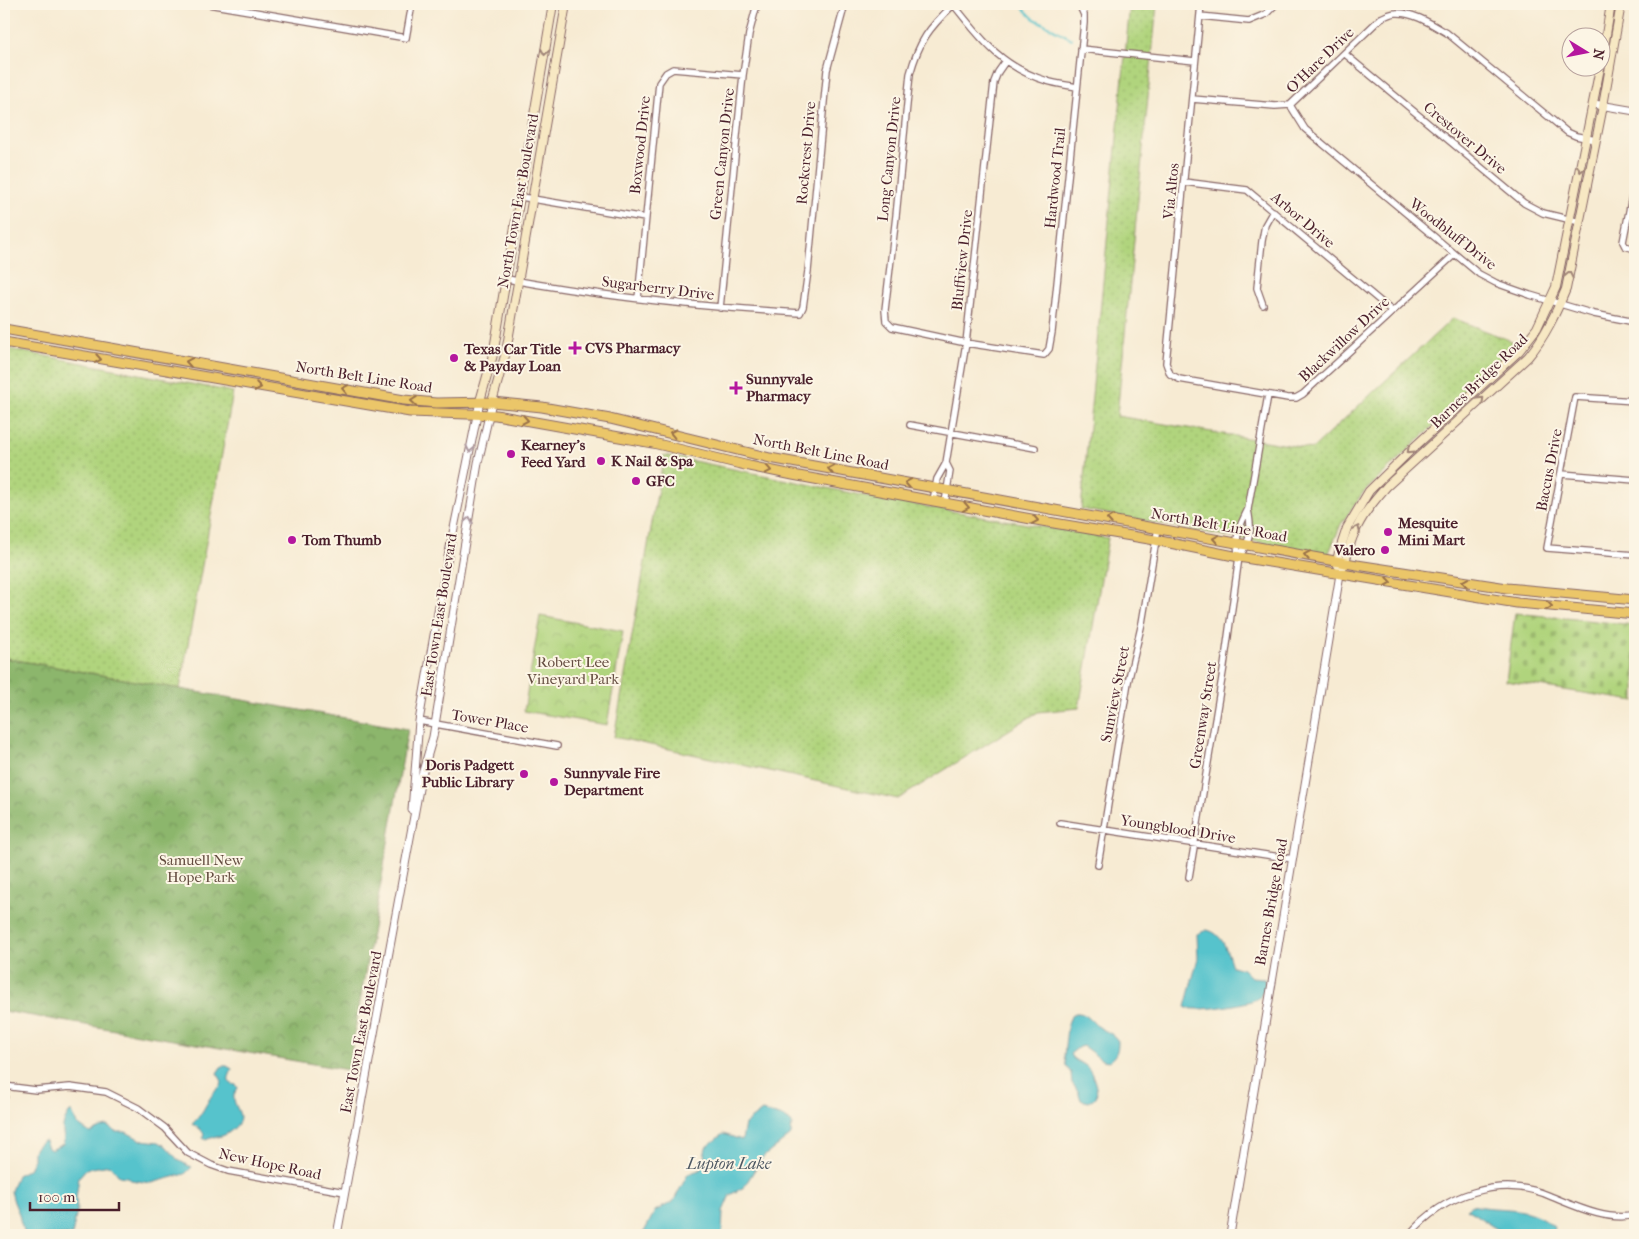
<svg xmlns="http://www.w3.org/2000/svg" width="1639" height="1239" viewBox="0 0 1639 1239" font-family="'IM FELL French Canon',serif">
<defs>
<pattern id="grass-dots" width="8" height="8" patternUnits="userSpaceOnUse" patternTransform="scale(1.25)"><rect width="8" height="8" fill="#b0d47d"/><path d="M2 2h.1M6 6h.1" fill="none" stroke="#99b66c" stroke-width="1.8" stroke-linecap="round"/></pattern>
<pattern id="forest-crowns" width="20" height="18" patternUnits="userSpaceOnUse" patternTransform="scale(1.25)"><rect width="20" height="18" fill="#8cb66c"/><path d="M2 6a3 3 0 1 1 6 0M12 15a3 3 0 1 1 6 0" fill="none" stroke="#749359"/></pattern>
<pattern id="cemetery-stones" width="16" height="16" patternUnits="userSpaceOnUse" patternTransform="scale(1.25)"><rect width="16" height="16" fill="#b0d47d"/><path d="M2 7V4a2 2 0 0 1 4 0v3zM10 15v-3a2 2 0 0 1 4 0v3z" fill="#99b66c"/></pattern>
<pattern id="park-crowns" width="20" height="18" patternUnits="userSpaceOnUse" patternTransform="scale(1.25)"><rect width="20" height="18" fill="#b0d47d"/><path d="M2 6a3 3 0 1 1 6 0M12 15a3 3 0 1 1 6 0" fill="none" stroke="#99b66c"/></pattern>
</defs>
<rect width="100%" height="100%" fill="#fcf5e5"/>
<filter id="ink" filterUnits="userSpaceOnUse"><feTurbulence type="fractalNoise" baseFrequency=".02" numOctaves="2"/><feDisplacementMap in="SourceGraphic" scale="10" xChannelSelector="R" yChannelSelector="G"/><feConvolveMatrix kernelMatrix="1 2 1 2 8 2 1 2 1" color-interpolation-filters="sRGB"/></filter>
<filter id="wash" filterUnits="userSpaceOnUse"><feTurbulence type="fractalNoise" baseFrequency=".0096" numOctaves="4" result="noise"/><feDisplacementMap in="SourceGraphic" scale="20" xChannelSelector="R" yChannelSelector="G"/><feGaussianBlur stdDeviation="1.12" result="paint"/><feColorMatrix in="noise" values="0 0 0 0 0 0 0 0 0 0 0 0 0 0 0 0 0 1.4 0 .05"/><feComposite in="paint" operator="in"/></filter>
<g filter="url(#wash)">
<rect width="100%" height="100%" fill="#f7ebd3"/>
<path fill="url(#grass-dots)" stroke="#7d7a54" d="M1130,4H1157L1117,416L1312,449L1453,318L1519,344L1362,494L1341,524L1328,555L1081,509Z
M4,348L233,392L180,689L4,658Z
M664,455L871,497L1108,538L1079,708L1038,712L898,799L614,737Z"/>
<path fill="url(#forest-crowns)" stroke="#6b6a4c" d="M4,658L408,729L348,1070L4,1011Z"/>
<path fill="url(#cemetery-stones)" stroke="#7d7a54" d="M1515,613L1635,625V701L1506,681Z"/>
<path fill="url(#park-crowns)" stroke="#7d7a54" d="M540,616L623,631L607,725L524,711Z"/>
<path fill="#56c3cc" stroke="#50717c" d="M1207,930C1224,934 1227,952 1232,966L1243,969L1251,977L1263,978L1265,980V988L1259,998C1249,1004 1194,1013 1185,1007L1198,958L1197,934Z
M1075,1013C1087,1012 1090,1021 1099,1027C1106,1032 1113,1033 1118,1041C1118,1050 1117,1055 1109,1061L1102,1060L1083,1046L1079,1047L1070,1054C1073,1061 1081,1062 1086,1066C1092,1070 1099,1091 1096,1097L1089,1102L1081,1100L1078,1091L1072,1083L1071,1073L1066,1066L1064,1056L1067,1028L1071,1016Z
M223,1066H227L232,1069C230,1076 224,1083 236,1085L238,1088C237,1090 235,1092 234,1095C232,1109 252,1117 228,1133C221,1138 213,1136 206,1140L203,1138L204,1134C201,1129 197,1126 192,1124C206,1112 207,1096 221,1086L222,1081L217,1073L221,1067Z
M762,1111L783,1117L792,1123L791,1135L762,1158L744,1187L730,1195L723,1211L722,1235H639L644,1232L655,1211L673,1202L688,1174L702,1169L706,1147L723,1134L742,1140L745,1124Z
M70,1112H72L77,1124L90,1133L103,1127L107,1126L116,1132H126L141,1140L159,1142L166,1146L178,1160L187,1165L192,1167L185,1174L151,1183L144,1182L131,1180L127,1177L119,1176L110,1165L86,1169L79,1177L76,1198L77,1211L72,1235H26L21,1224L19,1214L14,1202L11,1191L17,1175L29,1169L33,1161V1151L42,1141H45L48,1148L51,1150L63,1144C65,1138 63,1137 63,1131C62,1125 66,1117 70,1112Z
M1472,1205C1502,1212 1528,1203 1554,1227L1553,1232L1549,1235C1532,1235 1515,1237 1499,1230C1487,1224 1478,1215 1466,1209Z"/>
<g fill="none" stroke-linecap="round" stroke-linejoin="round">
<path stroke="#56c3cc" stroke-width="2" d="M1019,4L1033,18L1072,39"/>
</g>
</g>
<g filter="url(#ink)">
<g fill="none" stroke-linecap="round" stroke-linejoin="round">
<defs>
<path id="minor" d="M208,4L406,38L412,4
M953,4C981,39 1001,67 1047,81C1056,84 1067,85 1077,87
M1201,4L1166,363L1170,374L1179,379L1288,398H1296L1303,394L1455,254
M953,5C929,28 919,41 910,74L896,216L885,310L886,321L892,327L966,343L1044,355L1049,349L1052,332L1084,23V15L1079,4
M1200,16L1249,21L1266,14L1276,4
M1081,49L1195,61
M1345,54L1524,203L1543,213L1580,222
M1192,99L1275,106L1290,105L1381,18C1386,16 1391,13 1396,13C1414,12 1433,25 1447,33L1567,132L1576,136L1596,140
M1290,105L1305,129L1479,274L1496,283L1530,295L1594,314L1635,322
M1635,181L1623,242L1625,246L1635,249
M1184,182L1247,190L1392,311
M521,197L645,218
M507,279C604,297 702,307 800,313L803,307L808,271L827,70L845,4
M638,299L659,83L666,73L673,69L743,75
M1263,305L1257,288L1262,241L1265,225L1273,211
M720,308L743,75L749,34L757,4
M1635,401L1575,397L1547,548L1635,555
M910,425L1035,448
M1562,474L1635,480
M933,501L937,479L946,463L966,343L994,82L998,72L1005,62
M945,503L950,471L946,463
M1239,557C1251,540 1252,530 1248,510
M419,721L557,746
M1060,823L1293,859
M1098,865L1128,682L1142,623L1158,528
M1189,877L1224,666L1239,557C1234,537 1239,527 1248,509L1268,395
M4,1086L36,1090L70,1087L106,1092L138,1108L165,1128L188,1153L211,1165L228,1171L345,1192
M4,1099L6,1087
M1409,1235C1443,1195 1500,1174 1550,1196C1575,1206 1608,1222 1635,1215"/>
<path id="tertiary" d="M1594,104L1635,111
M412,810L419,721L445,572L480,401
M337,1235L421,778L433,737L478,463L492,402
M1230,1235L1340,574"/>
<path id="secondary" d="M1602,59L1611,4
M480,401L493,355L553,4
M492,402L506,352L566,4
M1338,565L1337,561L1339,552L1347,528L1369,491L1411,450L1519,351L1537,328L1556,287L1600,68
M1340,574C1347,561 1348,547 1354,534C1362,515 1374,501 1387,486L1528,357C1545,337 1556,313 1566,289L1603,106L1621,4"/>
<path id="primary" d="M4,329L404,400L436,403L492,402L542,407L610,419L770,458L1357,565L1507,588L1635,600
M4,342L410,412L496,415L653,443L749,466L793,475L1042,521L1155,540L1239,557L1517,603L1635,614"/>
</defs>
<use href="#minor" stroke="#876666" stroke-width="8"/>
<use href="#tertiary" stroke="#876666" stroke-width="9"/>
<use href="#secondary" stroke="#876666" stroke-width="10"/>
<use href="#primary" stroke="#876666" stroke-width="11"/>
<use href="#minor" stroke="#fff" stroke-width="5.5"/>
<use href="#tertiary" stroke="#fff" stroke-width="7"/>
<use href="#secondary" stroke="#f7e8c3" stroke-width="8"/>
<use href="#primary" stroke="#ebc669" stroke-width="9"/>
</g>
<defs><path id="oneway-chevron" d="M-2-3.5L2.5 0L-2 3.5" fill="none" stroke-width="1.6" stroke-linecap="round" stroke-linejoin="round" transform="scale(1.25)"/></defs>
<g stroke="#a08477">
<use href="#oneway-chevron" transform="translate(545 52) rotate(99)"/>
<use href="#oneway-chevron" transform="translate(1581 169) rotate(101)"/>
<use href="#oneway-chevron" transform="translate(1569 275) rotate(-78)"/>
<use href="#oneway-chevron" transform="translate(1481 400) rotate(-43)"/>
<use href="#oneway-chevron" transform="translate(1410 450) rotate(137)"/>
<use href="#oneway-chevron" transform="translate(1357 529) rotate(-65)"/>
</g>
<g stroke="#9a724a">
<use href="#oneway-chevron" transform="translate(98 359) rotate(10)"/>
<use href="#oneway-chevron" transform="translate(189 362) rotate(-170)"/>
<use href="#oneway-chevron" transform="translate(258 387) rotate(9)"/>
<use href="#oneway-chevron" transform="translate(345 389) rotate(-169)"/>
<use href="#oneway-chevron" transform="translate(414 401) rotate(-175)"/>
<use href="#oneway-chevron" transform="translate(525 420) rotate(10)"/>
<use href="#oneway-chevron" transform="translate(673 433) rotate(-167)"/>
<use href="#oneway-chevron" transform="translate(831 469) rotate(-169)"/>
<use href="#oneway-chevron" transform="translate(768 470) rotate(11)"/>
<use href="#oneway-chevron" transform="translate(908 483) rotate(-170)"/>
<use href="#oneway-chevron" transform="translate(966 507) rotate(11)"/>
<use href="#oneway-chevron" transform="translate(1110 519) rotate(-170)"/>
<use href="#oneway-chevron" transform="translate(1035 520) rotate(10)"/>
<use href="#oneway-chevron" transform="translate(1216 539) rotate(-170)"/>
<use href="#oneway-chevron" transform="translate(1307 555) rotate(-169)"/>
<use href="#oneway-chevron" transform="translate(1388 582) rotate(9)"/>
<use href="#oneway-chevron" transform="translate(1465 582) rotate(-171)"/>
<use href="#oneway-chevron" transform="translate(1549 606) rotate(6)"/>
</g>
<g stroke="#ae9aa0">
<use href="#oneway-chevron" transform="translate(470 449) rotate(102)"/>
<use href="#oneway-chevron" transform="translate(469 520) rotate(-80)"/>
</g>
</g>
<g fill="#b5179e" stroke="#fcf5e5" stroke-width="2">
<path d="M572.5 340.5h5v5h5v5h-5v5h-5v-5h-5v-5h5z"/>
<circle cx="454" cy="358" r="5"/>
<path d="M733.5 380.5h5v5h5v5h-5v5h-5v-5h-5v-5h5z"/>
<circle cx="511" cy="454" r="5"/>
<circle cx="601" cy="461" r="5"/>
<circle cx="636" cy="481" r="5"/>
<circle cx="1388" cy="532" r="5"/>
<circle cx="292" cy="540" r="5"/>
<circle cx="1385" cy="550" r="5"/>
<circle cx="524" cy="774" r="5"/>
<circle cx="554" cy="782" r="5"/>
</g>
<g text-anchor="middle" stroke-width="4" stroke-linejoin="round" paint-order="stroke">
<g font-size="15" fill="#4a1f2b" stroke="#fcf5e5">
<text transform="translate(1320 60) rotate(-44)" y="5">O'Hare Drive</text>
<text transform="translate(1465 138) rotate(40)" y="5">Crestover Drive</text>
<text transform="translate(640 145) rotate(-84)" y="5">Boxwood Drive</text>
<text transform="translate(806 153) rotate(-85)" y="5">Rockcrest Drive</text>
<text transform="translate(722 154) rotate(-84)" y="5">Green Canyon Drive</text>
<text transform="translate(889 159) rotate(-84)" y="5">Long Canyon Drive</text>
<text transform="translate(1055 178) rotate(-84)" y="5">Hardwood Trail</text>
<text transform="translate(1171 191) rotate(-84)" y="5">Via Altos</text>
<text transform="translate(518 201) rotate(-80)" y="5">North Town East Boulevard</text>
<text transform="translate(1303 220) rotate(40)" y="5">Arbor Drive</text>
<text transform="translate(1453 234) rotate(38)" y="5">Woodbluff Drive</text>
<text transform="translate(962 260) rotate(-84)" y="5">Bluffview Drive</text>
<text transform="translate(658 288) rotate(7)" y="5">Sugarberry Drive</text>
<text transform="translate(1344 339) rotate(-43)" y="5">Blackwillow Drive</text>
<text transform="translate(364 377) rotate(9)" y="5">North Belt Line Road</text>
<text transform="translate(1479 381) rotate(-44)" y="5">Barnes Bridge Road</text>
<text transform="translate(821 452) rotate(11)" y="5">North Belt Line Road</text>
<text transform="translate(1549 470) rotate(-79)" y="5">Baccus Drive</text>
<text transform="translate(1219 525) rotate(10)" y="5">North Belt Line Road</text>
<text transform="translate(439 615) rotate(-81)" y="5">East Town East Boulevard</text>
<text transform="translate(1115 694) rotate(-79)" y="5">Sunview Street</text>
<text transform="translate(1203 715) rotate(-81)" y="5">Greenway Street</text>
<text transform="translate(490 721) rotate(10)" y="5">Tower Place</text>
<text transform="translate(1178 829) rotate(9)" y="5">Youngblood Drive</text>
<text transform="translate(1271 902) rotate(-80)" y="5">Barnes Bridge Road</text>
<text transform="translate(361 1032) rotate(-79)" y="5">East Town East Boulevard</text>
<text transform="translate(270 1164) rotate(12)" y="5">New Hope Road</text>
</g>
<g font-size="15" font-weight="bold" fill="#4a1f2b" stroke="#fcf5e5" text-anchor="start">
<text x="585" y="353">CVS Pharmacy</text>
<text x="464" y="354">Texas Car Title<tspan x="464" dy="17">&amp; Payday Loan</tspan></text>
<text x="746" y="384">Sunnyvale<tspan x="746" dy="17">Pharmacy</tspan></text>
<text x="521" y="450">Kearney's<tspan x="521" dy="17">Feed Yard</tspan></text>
<text x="611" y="466">K Nail &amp; Spa</text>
<text x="646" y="486">GFC</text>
<text x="1398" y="528">Mesquite<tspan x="1398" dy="17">Mini Mart</tspan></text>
<text x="302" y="545">Tom Thumb</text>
<text x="1375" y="555" text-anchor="end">Valero</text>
<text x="514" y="770" text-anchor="end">Doris Padgett<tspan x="514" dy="17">Public Library</tspan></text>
<text x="564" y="778">Sunnyvale Fire<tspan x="564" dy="17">Department</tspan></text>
</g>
<g font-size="15" fill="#644c40" stroke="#fcf5e5">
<text x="573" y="667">Robert Lee<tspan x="573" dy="17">Vineyard Park</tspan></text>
<text x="201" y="865">Samuell New<tspan x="201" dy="17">Hope Park</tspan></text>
</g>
<g font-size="16" font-style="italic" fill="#4e5863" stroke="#fcf5e5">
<text x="729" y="1169">Lupton Lake</text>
</g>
</g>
<rect width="1639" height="1239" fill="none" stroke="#fcf5e5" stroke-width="20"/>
<g transform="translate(1586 52) rotate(100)"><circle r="24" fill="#fcf5e5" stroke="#b59f9b"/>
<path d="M0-4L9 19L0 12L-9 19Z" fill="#b5179e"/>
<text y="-8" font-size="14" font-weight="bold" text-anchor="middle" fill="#4a1f2b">N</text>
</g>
<path d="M30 1202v8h89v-8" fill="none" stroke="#4a1f2b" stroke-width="2.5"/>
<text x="38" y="1202" font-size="15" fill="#4a1f2b" stroke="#fcf5e5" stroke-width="4" paint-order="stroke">100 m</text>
</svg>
